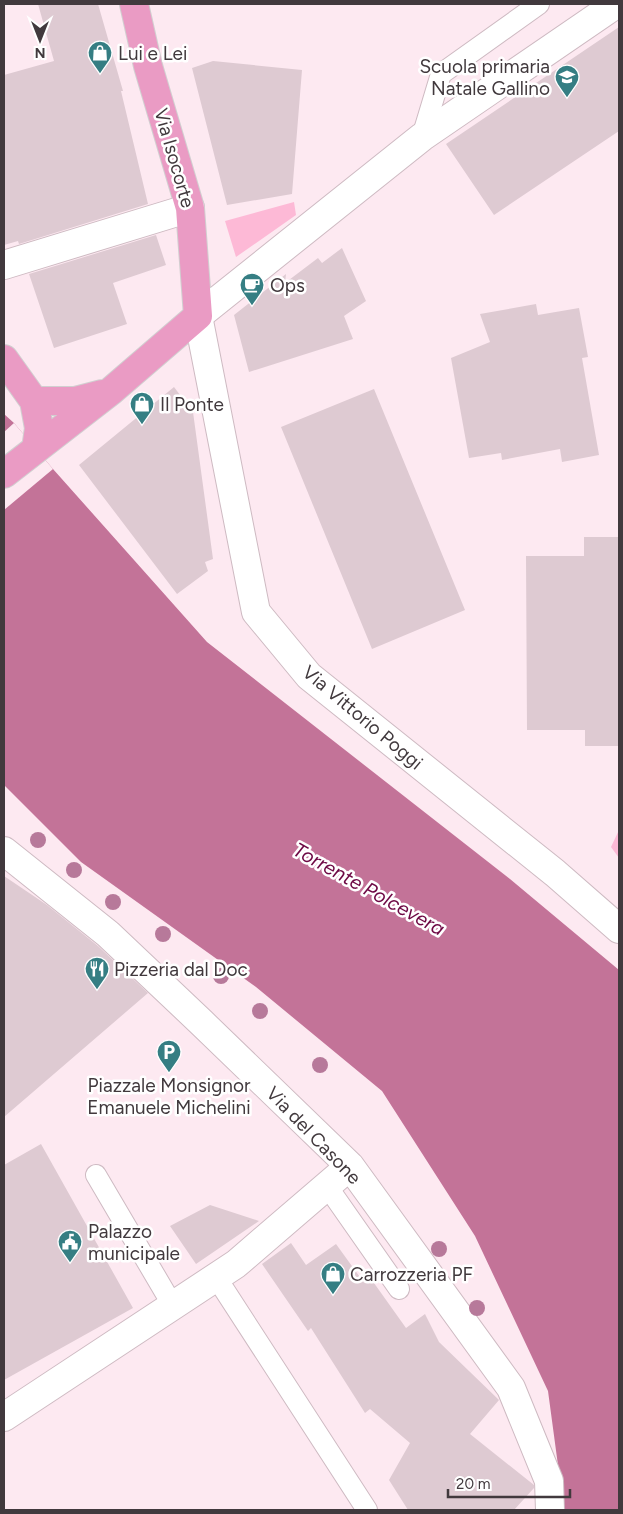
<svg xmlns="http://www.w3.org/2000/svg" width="623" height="1514" viewBox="0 0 623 1514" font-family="Figtree,sans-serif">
<rect width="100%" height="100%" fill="#fde9f1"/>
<path fill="#fdb9d6" d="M294,202L296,215L236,257L225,221Z
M619,830V858L611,847Z"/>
<path fill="#c37398" d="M4,414L14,423L53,469L207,642L510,879L619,970V1510H564L548,1391L475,1236L382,1091L256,987L81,862L4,785Z"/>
<path fill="#fde9f1" d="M14,423L53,469L4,510V432Z"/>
<path fill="#decad2" d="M38,4H98L123,91H121L148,204L19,244L18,241L4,245V75L54,61Z
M619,27V131L494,215L446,144Z
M213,61L302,70L292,194L227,205L192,68Z
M156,235L166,265L113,283L127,324L54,348L29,274Z
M342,248L366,301L344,316L353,339L249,372L234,315L286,274L285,283L318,258L322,263Z
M536,304L538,315L579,308L588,357L582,358L599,455L562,462L560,449L502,460L501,453L469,458L451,358L490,342L480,314Z
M174,387L193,412L213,559L205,562L208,571L177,594L79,465Z
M374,389L465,610L372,649L281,427Z
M584,537H619V746H585V730H527L526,556H584Z
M4,876L47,905L98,946L148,993L4,1117Z
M41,1144L133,1308L4,1380V1165Z
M210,1205L259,1221L196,1264L170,1226Z
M291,1243L306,1265L336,1244L362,1280L369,1276L406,1328L425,1314L439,1342L499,1400L470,1434L534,1485V1488L514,1510H408L389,1480L410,1443L370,1409L365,1413L311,1328L308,1331L262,1264Z"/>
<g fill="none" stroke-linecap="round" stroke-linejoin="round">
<defs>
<path id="lane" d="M422,137L441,74L539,4
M96,1175L173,1306
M327,1186L399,1289
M216,1277L367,1510"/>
<path id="street" d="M4,265L190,208
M198,316L422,137L616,4
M4,851L108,934L202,1023L350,1166L511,1388L549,1481L550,1510
M4,1417L236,1264L350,1166"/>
<path id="secondary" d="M198,316L256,612L309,676L555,873L619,929"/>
<path id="primary" d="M4,359L34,401L39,428L36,449
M34,401H75L102,394
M4,474L111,391L198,316L190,208L148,66L134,4"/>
</defs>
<use href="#lane" stroke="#cebac2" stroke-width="22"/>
<use href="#street" stroke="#cebac2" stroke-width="30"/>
<use href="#secondary" stroke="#cebac2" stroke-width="30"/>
<use href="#primary" stroke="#d1cfd0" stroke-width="30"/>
<use href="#lane" stroke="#fff" stroke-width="20"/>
<use href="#street" stroke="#fff" stroke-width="28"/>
<use href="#secondary" stroke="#fff" stroke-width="28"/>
<use href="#primary" stroke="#ea9bc4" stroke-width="28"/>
</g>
<g fill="#b7799a">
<circle cx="38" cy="840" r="8"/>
<circle cx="74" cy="870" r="8"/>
<circle cx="113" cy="902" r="8"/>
<circle cx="163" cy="934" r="8"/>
<circle cx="221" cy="976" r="8"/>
<circle cx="260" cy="1011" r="8"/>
<circle cx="320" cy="1065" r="8"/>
<circle cx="439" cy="1249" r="8"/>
<circle cx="477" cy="1308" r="8"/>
</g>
<defs>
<symbol id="shop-pin" viewBox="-11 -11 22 30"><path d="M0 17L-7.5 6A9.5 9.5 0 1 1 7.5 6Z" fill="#357e83" stroke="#fff"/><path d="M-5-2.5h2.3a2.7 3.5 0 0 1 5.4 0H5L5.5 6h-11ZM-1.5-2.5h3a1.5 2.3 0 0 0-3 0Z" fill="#fff"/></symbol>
<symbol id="school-pin" viewBox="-11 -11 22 30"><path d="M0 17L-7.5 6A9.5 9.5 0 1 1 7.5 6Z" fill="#357e83" stroke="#fff"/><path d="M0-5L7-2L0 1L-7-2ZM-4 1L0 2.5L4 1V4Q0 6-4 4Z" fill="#fff"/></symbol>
<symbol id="cafe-pin" viewBox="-11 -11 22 30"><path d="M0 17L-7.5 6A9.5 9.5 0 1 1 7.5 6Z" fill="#357e83" stroke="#fff"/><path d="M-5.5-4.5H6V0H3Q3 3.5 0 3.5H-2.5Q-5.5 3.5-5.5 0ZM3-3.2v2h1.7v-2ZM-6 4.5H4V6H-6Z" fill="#fff"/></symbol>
<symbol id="restaurant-pin" viewBox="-11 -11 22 30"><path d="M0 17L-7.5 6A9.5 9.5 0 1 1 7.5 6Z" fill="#357e83" stroke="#fff"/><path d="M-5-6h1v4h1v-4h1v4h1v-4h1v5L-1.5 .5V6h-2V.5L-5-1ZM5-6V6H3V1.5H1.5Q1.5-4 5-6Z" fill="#fff"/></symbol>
<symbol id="parking-pin" viewBox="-11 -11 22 30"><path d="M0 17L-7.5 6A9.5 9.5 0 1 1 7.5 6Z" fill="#357e83" stroke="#fff"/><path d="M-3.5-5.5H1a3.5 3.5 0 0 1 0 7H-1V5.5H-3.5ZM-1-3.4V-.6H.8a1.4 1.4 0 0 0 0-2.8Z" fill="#fff"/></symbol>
<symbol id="civic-pin" viewBox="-11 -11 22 30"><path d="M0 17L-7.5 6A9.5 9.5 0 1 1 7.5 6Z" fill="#357e83" stroke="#fff"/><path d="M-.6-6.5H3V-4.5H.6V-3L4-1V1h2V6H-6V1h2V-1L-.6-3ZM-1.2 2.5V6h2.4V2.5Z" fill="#fff"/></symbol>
</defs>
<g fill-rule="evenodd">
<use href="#shop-pin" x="86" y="39" width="28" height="38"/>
<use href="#school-pin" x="553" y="63" width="28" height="38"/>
<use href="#cafe-pin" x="238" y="271" width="28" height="38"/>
<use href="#shop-pin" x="128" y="390" width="28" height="38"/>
<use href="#restaurant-pin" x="83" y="955" width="28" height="38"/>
<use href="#parking-pin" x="155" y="1038" width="28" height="38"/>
<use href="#civic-pin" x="56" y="1228" width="28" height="38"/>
<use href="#shop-pin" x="319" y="1260" width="28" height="38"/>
</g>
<g text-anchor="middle" stroke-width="5" stroke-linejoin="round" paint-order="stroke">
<g font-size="19" fill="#41393d" stroke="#fff" text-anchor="start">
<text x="118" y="60">Lui e Lei</text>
<text x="550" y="73" text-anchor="end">Scuola primaria<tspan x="550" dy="22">Natale Gallino</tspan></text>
<text x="270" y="292">Ops</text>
<text x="160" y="411">Il Ponte</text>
<text x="114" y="976">Pizzeria dal Doc</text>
<text x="169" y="1092" text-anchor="middle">Piazzale Monsignor<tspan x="169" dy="22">Emanuele Michelini</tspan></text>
<text x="88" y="1238">Palazzo<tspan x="88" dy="22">municipale</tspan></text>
<text x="350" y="1281">Carrozzeria PF</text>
</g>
<g font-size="19" fill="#41393d" stroke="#fff">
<text transform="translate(175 158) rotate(74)" y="7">Via Isocorte</text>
<text transform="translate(363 717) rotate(40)" y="7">Via Vittorio Poggi</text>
<text transform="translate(314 1135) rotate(46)" y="7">Via del Casone</text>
</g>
<g font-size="20" font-style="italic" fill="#6d0844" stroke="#fff">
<text transform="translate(369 889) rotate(29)" y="7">Torrente Polcevera</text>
</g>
</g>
<rect width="623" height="1514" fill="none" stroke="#41393d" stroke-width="10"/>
<g transform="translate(40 40) rotate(180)" stroke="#ffffff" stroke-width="4" paint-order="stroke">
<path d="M0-4L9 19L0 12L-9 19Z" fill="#41393d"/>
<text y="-8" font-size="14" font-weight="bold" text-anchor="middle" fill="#41393d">N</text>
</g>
<path d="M448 1489v8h122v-8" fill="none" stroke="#41393d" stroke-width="2.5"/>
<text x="456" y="1489" font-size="15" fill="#41393d" stroke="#ffffff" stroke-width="4" paint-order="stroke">20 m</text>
</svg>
